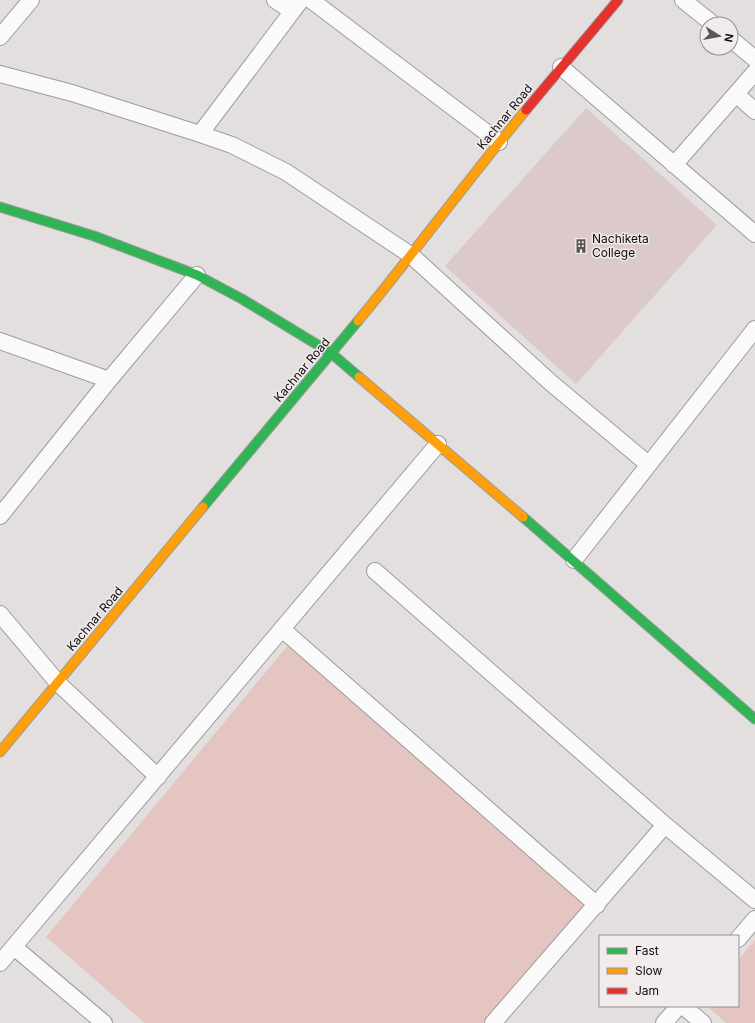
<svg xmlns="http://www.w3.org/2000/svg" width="755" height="1023" viewBox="0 0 755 1023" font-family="Inter,sans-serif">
<rect width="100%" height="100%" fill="#e3dfdf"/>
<path fill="#e4c5c2" d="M294,638L596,907L493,1023H145L46,937Z
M755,940V1023H726L707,1006H738V960Z"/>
<path fill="#dbcac9" d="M586,108L717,225L576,384L445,266Z"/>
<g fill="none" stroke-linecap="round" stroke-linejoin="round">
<defs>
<path id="street" d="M275,0L292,11
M311,0L499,142
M683,0L713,24
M0,37L31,0
M731,39L755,59
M561,67L755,234
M0,74L72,93L200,134L232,145L286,172L412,256L550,382L648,464
M736,94L755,111
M200,134L301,0
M674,165L755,72
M0,341L109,380
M0,516L109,380L197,275
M574,560L755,329
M375,571L665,825L755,900
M0,614L58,683L158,777
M282,629L597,905
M738,939L755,919
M14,947L104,1023
M0,963L438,444
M683,1006L703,1023
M493,1023L665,825
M664,1023L679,1006"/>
<path id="fast" d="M0,207L94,236L197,275L242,299L331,353L359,377
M203,507L358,321
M523,517L755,719"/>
<path id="slow" d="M358,321C415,252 468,179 526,110
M359,377L523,517
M0,752L203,507"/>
<path id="jam" d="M526,110L618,0"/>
</defs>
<use href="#street" stroke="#9d9b9b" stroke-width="18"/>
<use href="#fast" stroke="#9d9b9b" stroke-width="11"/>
<use href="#slow" stroke="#9d9b9b" stroke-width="11"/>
<use href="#jam" stroke="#9d9b9b" stroke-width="11"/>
<use href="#street" stroke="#fbfafa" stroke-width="16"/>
<use href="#fast" stroke="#30b455" stroke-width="9"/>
<use href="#slow" stroke="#ff9f0a" stroke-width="9"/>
<use href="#jam" stroke="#e5322d" stroke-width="9"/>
</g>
<defs>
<symbol id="building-bare" viewBox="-9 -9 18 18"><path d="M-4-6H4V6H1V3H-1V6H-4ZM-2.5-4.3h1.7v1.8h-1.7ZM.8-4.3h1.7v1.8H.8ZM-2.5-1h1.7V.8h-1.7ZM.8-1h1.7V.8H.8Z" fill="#585555" stroke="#f1eceb" stroke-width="2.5" paint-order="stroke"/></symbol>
</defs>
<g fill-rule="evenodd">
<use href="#building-bare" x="571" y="236" width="20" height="20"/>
</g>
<g text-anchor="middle" stroke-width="3" stroke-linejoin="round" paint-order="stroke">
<g font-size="12" fill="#0d0b0b" stroke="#f1eceb">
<text transform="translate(505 117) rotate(-51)" y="4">Kachnar Road</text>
<text transform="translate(302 370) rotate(-50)" y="4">Kachnar Road</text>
<text transform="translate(95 619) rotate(-50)" y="4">Kachnar Road</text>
</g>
<g font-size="12" fill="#0d0b0b" stroke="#f1eceb" text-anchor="start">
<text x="592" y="243">Nachiketa<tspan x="592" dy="14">College</tspan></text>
</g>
</g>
<rect x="599" y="935" width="140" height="72" fill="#f1eceb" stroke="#969291"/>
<rect x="607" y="948" width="20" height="6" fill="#30b455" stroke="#969291"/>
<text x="635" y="955" font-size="12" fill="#0d0b0b">Fast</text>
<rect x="607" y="968" width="20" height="6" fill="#ff9f0a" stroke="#969291"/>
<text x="635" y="975" font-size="12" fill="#0d0b0b">Slow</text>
<rect x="607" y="988" width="20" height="6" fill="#e5322d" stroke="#969291"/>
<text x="635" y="995" font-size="12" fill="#0d0b0b">Jam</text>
<g transform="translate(719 36) rotate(101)"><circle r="19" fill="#f1eceb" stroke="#969291"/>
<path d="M0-3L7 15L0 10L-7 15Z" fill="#585555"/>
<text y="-6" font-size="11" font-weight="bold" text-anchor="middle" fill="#0d0b0b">N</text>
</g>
</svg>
